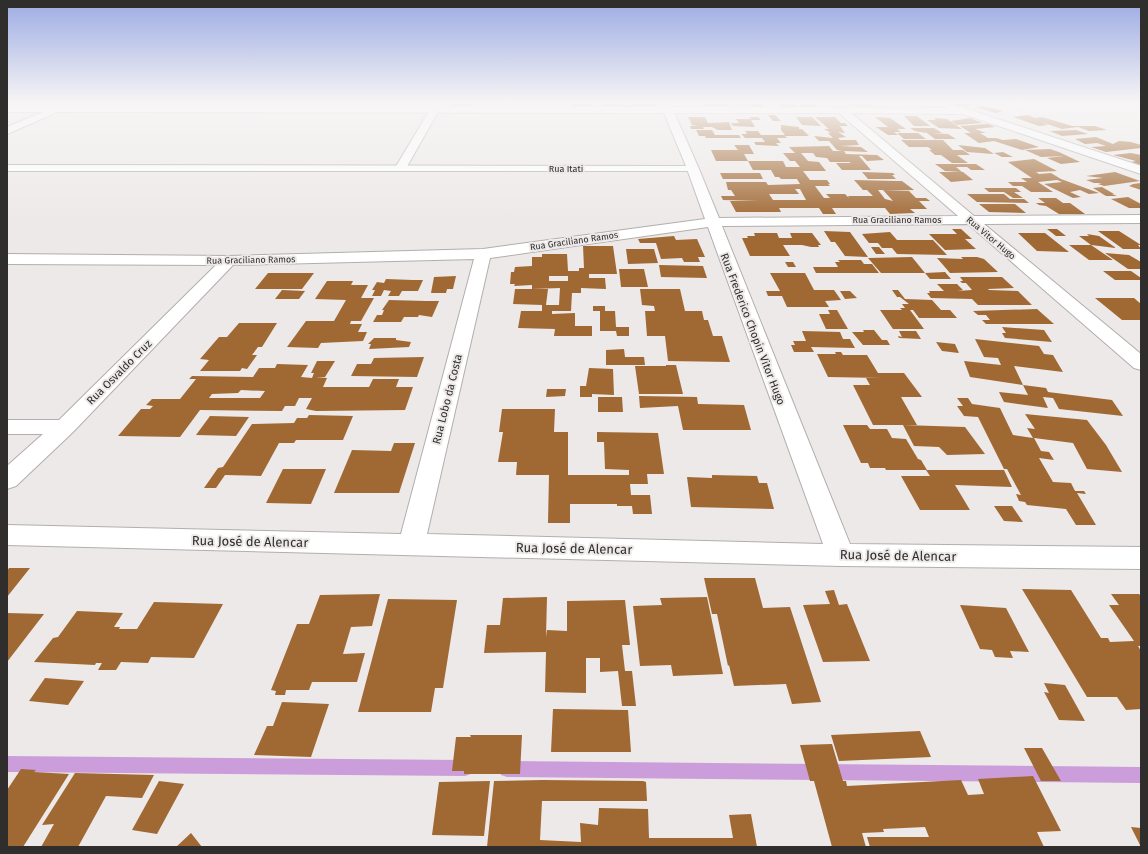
<svg xmlns="http://www.w3.org/2000/svg" width="1148" height="854" viewBox="0 0 1148 854" font-family="'Fira Sans',sans-serif">
<rect width="100%" height="100%" fill="#ede9e8"/>
<g fill="none" stroke-linecap="round" stroke-linejoin="round">
<path fill="#cb9ddb" fill-rule="evenodd" d="M7,756L465,760L471,762L473,768L471,774L465,776L7,772Z
M507,761L1141,767V783L507,777L501,775L499,769L501,763Z"/>
</g>
<path fill="#a06833" fill-rule="evenodd" d="M453,103H475L474,105L451,107Z
M572,103H592V106H572Z
M602,103L628,105L629,108H608V106H602Z
M629,103H655L656,106H630Z
M703,103H727L728,106H705Z
M731,103H749L751,105H733Z
M751,103H761L764,108H755Z
M777,103H795L798,107L780,106Z
M799,103H813L816,107H802Z
M847,103H868L875,107L851,106Z
M957,103H974L968,107L954,105Z
M982,106H983L1003,111L996,113L975,107Z
M768,115H775L781,121H773Z
M1028,115L1035,118L1042,117L1072,126H1095L1107,130L1089,131L1078,127L1062,129L1044,123H1043L1048,125L1039,126L1013,117Z
M904,116H917L930,126H914Z
M688,117H705L708,123L729,122L732,130H718L712,127H703L704,129H691L690,126H698L692,125Z
M749,117H758L761,120H751L755,127L733,126L731,123H739L736,119H751Z
M796,117H812L821,126L802,125Z
M815,117H835L841,123H845L848,126H840L845,133L838,132L846,137L838,138L840,140H856L859,145L840,146L861,147L868,152L844,151L846,154L877,155L884,160L867,161L862,156H859L871,170H842L836,163H851L849,162H830L827,158L816,157L813,153H801L808,161L819,162L826,171H803L810,180H827L830,184H828L830,186H815L824,198H830L826,194H845L849,198L848,196H873L867,190H863L854,180L897,181H902L914,190L884,191H909L916,198H926L930,201H919L927,209H910L915,213L890,214L885,208H832L836,214H823L819,208H779L781,212H736L730,201H759L723,200L721,196H735L731,190H728L726,182H766L768,185L800,184L797,179H781L779,177H775L771,170H753L748,161H716L711,150H738L734,145H749L754,154H744L748,161H783L786,167H800L795,161H790L783,153H795L789,147L829,146L833,151H842L837,150L829,141H819L814,136L833,138L828,133H831L824,129H829ZM795,189H800L806,200H773L769,194H799ZM878,190H883L893,201L885,199Z
M875,117L890,118L906,129H897L901,132H894L898,135H888L876,127H888Z
M934,118L947,119L962,129L939,128L927,120H936Z
M970,118L982,123L957,125L951,121Z
M988,124L995,127L975,129L986,133H980L988,138H996L1003,140L1016,139L1039,147L1022,150L994,141L979,143L964,133H971L960,126Z
M781,125L799,127V129H802L809,136H785L787,138H777L781,143H776L779,146L756,145L754,142H765L762,138H745L741,134H747L745,131H758L761,135H785L781,130Z
M910,128H934L942,133H932L948,134L956,139H935L927,133L915,131Z
M696,130H712L715,135H739L741,138H706L705,136H699Z
M1076,130L1088,134L1062,136L1050,131Z
M897,133H918L926,139H904Z
M1096,137L1113,144L1119,141L1131,142L1141,145V148L1106,152L1091,147L1106,146L1097,143L1085,144L1075,139Z
M901,140H943L953,150H963L970,155H957L968,163H952L941,155H935L929,150H932L928,147H909Z
M958,145L985,148L994,154L967,152Z
M1050,149L1059,152L1080,162L1061,164L1047,158L1064,156L1041,157L1025,150Z
M1003,152L1013,157H1002L994,153Z
M1131,153L1141,155V165L1131,162L1136,161L1113,155Z
M1034,159L1057,171L1036,172L1039,174L1051,173L1061,179L1099,193L1089,194L1080,190L1070,192L1081,197L1073,198L1044,184L1062,182L1057,180L1038,182L1053,192H1031L1022,186H1013L1008,182H1027L1021,178H1032L1008,162Z
M935,164H976L985,170H971L967,167H956L962,172L945,171Z
M862,172L893,173L895,175H892L896,179H868Z
M939,172H963L973,180L951,182Z
M1115,172L1140,181L1104,186L1098,184L1102,183H1094L1086,180L1103,178L1086,176Z
M720,173H760L763,179H723Z
M1141,183V190L1129,186L1133,184Z
M1102,187L1114,194H1112L1117,196H1106L1093,188Z
M984,188H1016L1021,192H1014L1023,198H1013L1004,192H989Z
M967,194H1004L1010,199H1024L1029,203L977,202Z
M1128,197L1141,204V208H1129L1111,199Z
M1038,198H1056L1063,203H1070L1085,214H1059L1046,206L1039,205L1036,203H1045Z
M979,204H1015L1026,213L989,212Z
M952,229H961L972,239H965L976,249L945,250L929,234H957Z
M1047,229H1057L1066,236H1056Z
M824,231L850,232L868,257L845,256L835,242H831Z
M1098,231H1119L1141,245H1138L1141,249H1123Z
M890,232L897,240H933L947,255L897,254L892,248H882L878,243H869L862,234Z
M754,233H777L779,238H792L790,233H812L821,245H818L819,247H811L802,245H783L790,256H750L742,238H748L747,236H755Z
M1018,233H1045L1069,252L1037,251Z
M1087,234L1099,236L1116,248L1091,245L1079,236H1089Z
M674,236L676,240L697,239L705,257H698L700,262H684L682,258L661,259L656,243H640L638,239Z
M1069,245H1091L1113,260H1089Z
M583,246H613L617,274H589V278H605L606,289L581,288V293H572L571,311H552V314L575,313V326H592V336H554L555,329L518,328L521,311H542V305L513,304L515,289H548L546,305H559L560,288L532,289V285L514,286L515,284H510L511,272H514L515,267L532,266V257H542V254H567L568,271H579V268H584ZM549,276H568V281H549Z
M871,247H879L885,254H876Z
M626,249H654L658,263L628,264Z
M1105,253L1129,255L1141,262V269H1128Z
M912,257L925,273H881L868,258Z
M961,257H977L984,259L998,272L950,273L937,258L963,259Z
M838,260H861L864,264H872L879,273H816L813,267H838L835,262H840Z
M785,262H793L796,267H788Z
M659,265L703,266L707,278L661,277Z
M619,269H644L648,287H621Z
M1103,271H1131L1141,278V280H1115Z
M945,272L951,279H930L925,273Z
M268,273H314L302,289H255Z
M770,273H805L814,290H834L841,300L825,301L829,307H787L782,296H768L766,291H780Z
M456,276L453,289H447L446,293H431L434,277Z
M960,277H1002L1014,288L988,289L989,290L1018,291L1032,305H978L972,299L931,298L927,293H930L929,291H944L937,284H957L963,290L957,291L972,290L966,283H962L960,281H963Z
M386,279L413,280H423L418,291H402L399,296H388L391,291L384,290L381,296H372L375,290H372L377,282L384,283Z
M327,281H353L351,285H368L361,298H374L361,321H351L350,324H362L358,332H367L363,341L321,343L318,348L287,347L306,321H334L346,300L315,299Z
M640,289H680L685,311H702L704,320H708L713,336H722L730,362L668,361L665,336H647L645,311H655L654,306L642,305Z
M282,290L305,291L299,299H275Z
M892,290H898L905,299L932,300L941,310H950L957,318H919L913,310H910L924,329H893L880,310H902L900,308H905L902,304H909L900,297H897Z
M840,291H850L857,298L845,299Z
M1095,298H1134L1141,304V320H1122Z
M389,300L426,301H439L432,317L419,315L418,317H404L401,322H373L377,315H382L384,310H382Z
M593,306H605V311H615L616,327H629V336H617L616,331H600V311H593Z
M1037,309L1054,324H986L982,320H990L986,315H978L973,311Z
M828,310H837L848,329H826L819,314H830Z
M239,323H277L262,347H258L252,355H257L247,369L242,368L240,371H200L209,360L200,359L219,337H227Z
M1002,327L1044,330L1052,342L1005,338L1002,333H1006Z
M863,330H874L882,340H887L890,345H863L852,332H864Z
M802,331L840,332L843,339H850L855,348L811,347L814,352H794L791,345H795L793,341H806Z
M899,331H916L921,339L899,338L898,336L902,337Z
M374,338H396V340L411,342L409,347L369,349L371,344H368Z
M975,339L1039,346L1044,354L1053,355L1063,372L1014,366L1023,385L1046,388L1048,392L1112,400L1123,416L1059,409L1053,398L1043,397L1048,408L1004,402L999,392L1028,395L1023,385L970,377L964,361L1001,365L998,358L984,357Z
M936,342L955,344L959,353L942,351Z
M624,349L625,357H644L645,365H606V350Z
M835,352H841L843,355H867L878,373H904L922,397H901L917,425H873L853,385H870L866,378H882L828,377L817,354H836Z
M424,357L417,377L351,376L357,364H371L374,358Z
M317,361H335L325,377H316L327,378L323,387H369L373,379H399L396,387H413L405,410L316,411L306,409L312,398H299L295,406H285L282,411L200,410L180,437L118,436L141,409H150L153,406L146,405L152,399H180L196,379H189L192,376L253,377L259,368H275L277,364L308,365L301,377L312,378L314,373H311ZM241,390L265,391L260,398H209L212,394L238,393Z
M666,365H676L683,394H639L635,366H666Z
M589,368L613,369L614,395L592,394V397H580V386H586Z
M547,389H566L565,396L546,397Z
M639,396L697,397L698,404L744,405L751,430H683L678,406L640,408Z
M598,397H622L623,412H598Z
M957,398H968L972,404L1000,408L1013,435L1033,438L1027,428L1035,429L1025,414L1087,420L1106,445L1122,472L1087,469L1073,443L1034,438L1041,451L1049,452L1054,460L1039,458L1053,482L1071,483L1075,491H1084L1086,494L1077,493L1096,525H1076L1066,509L1027,505L1025,502L1019,501L1016,494L1021,495L1007,469H1004L978,417L964,416L957,406H963Z
M502,409H555L554,432H568V475H629V470L605,469L604,442H597V432L658,433L664,474H647L648,484H630L631,495H650L652,514H633L632,506H617V504H570V523H548L549,475H516L517,462H498L503,432H499Z
M309,415L353,416L343,440H296L294,443H279L261,476L225,475L216,488H204L218,468L223,467L252,424L294,423L297,418H307Z
M210,416L249,417L236,436L196,435Z
M843,425H867L870,429H887L892,438L906,439L918,459L921,460L927,470H1004L1012,487L955,485L970,510H920L901,476H930L926,470H886L885,468H870L868,463H861Z
M903,425L965,427L985,454L947,455L939,447L914,446Z
M394,443H415L399,493H334L352,450L391,451Z
M283,469H326L311,504L266,503Z
M712,475L757,476L759,483H767L774,509L691,507L687,477L712,478Z
M994,506H1012L1023,522L1004,521Z
M9,568H30L7,597V571Z
M704,578H755L763,608L790,607L821,702L792,704L786,684L734,686L729,665L728,666L717,614H712Z
M1022,589L1071,590L1101,638H1108L1110,642L1134,641L1109,605H1119L1111,594H1139L1141,596V646H1138L1141,651V709L1126,710L1117,697H1087Z
M834,590L839,605L847,604L870,661L823,662L803,605L830,604L825,591Z
M380,594L372,626L351,627L343,654L365,653L357,682H312L309,690H286L285,695H275L276,691L271,690L297,624H309L320,595Z
M547,597L546,637L547,630L567,631V601L625,600L630,645H622L625,671H632L636,706H622L618,671L600,672V658H586V693L545,692L546,652L484,653L487,625H500L503,598Z
M707,597L723,674L673,676L671,665L640,666L633,606L662,605L660,598Z
M388,599L457,600L443,688H435L431,712H358Z
M154,602L223,604L194,658L151,657L148,663L121,662L116,670H98L102,663H96L95,665L34,662L53,638L58,637L77,611L123,613L114,627H120L119,629H137Z
M960,605L1006,608L1029,652L1010,651L1013,658L995,657L992,650L980,649Z
M7,613L44,614L7,662Z
M45,678L84,681L68,705L29,701Z
M1044,683L1065,685L1085,721L1059,720L1044,692L1049,693Z
M282,702L329,704L311,757L254,755L267,726H273Z
M553,709L628,710L631,752H551Z
M920,731L931,757L839,761L831,735Z
M470,735H522L520,774H464V771H452L456,737H471Z
M832,744L843,781H846L847,786L961,780L968,795L984,794L978,779L1033,776L1061,831L1037,832L1044,847H870L867,837H929L925,827L883,829L884,832L862,833L866,847H832L814,781H810L800,745Z
M1024,748H1042L1061,781H1041Z
M21,769L36,770L34,772L69,774L23,847H7V790Z
M75,773L154,775L142,798L106,796L78,847H41L54,824L42,825Z
M542,780L643,781L646,782L647,801H542L540,840L581,842L580,823L598,825L599,808L648,809L649,838H733L729,815L751,814L757,847H487L494,781Z
M159,781L184,784L157,834L132,830Z
M490,781L484,836L432,835L439,782Z
M1131,827L1141,828V847Z
M191,833L202,847H176Z"/>
<g fill="none" stroke-linecap="round" stroke-linejoin="round">
<defs>
<path id="street" d="M434,103H443L405,170H397L395,168Z
M950,105L967,109L1141,166V174L963,114L851,113L974,216L1141,215V223L984,224L1141,354V370L1134,368L968,224L722,226L850,544L1141,547V569L841,566L7,545V525L401,534L474,259L233,265L73,432L16,486L7,489V466L43,434H7V420H59L216,265L7,264V254L229,256L483,249L705,219L687,169L693,166L699,169L719,218L958,216L839,113H667L662,110L667,107L946,108ZM708,227L823,544L427,534L490,258Z"/>
<path id="secondary" d="M661,103H670L699,169L697,171H7V165L686,166L664,113L55,112L53,114L7,134V127L43,112H7V106L662,107Z"/>
</defs>
<use href="#street" stroke="#b2aeae" stroke-width="2"/>
<use href="#secondary" stroke="#b2aeae" stroke-width="2"/>
<use href="#street" fill="#fff" fill-rule="evenodd"/>
<use href="#secondary" fill="#fff" fill-rule="evenodd"/>
</g>
<linearGradient id="sky" x2="0" y2="1"><stop stop-color="#9cabe3"/><stop offset="0.46" stop-color="#f7f5f5"/><stop offset="1" stop-color="#f7f5f5" stop-opacity="0"/></linearGradient>
<rect width="1148" height="223" fill="url(#sky)"/>
<g text-anchor="middle" stroke-width="4" stroke-linejoin="round" paint-order="stroke">
<g font-size="9" fill="#2f2e2d" stroke="#ede9e8">
<text x="566" y="172">Rua Itati</text>
<text x="897" y="223">Rua Graciliano Ramos</text>
<text transform="translate(991 238) rotate(40)" y="3">Rua Vitor Hugo</text>
<text transform="translate(574 241) rotate(-8)" y="3">Rua Graciliano Ramos</text>
<text transform="translate(251 260) rotate(-1)" y="3">Rua Graciliano Ramos</text>
</g>
<g font-size="11" fill="#2f2e2d" stroke="#ede9e8">
<text transform="translate(753 329) rotate(69)" y="4">Rua Frederico Chopin Vitor Hugo</text>
<text transform="translate(119 372) rotate(-45)" y="4">Rua Osvaldo Cruz</text>
<text transform="translate(447 399) rotate(-76)" y="4">Rua Lobo da Costa</text>
</g>
<g font-size="13" fill="#2f2e2d" stroke="#ede9e8">
<text transform="translate(250 541) rotate(1)" y="5">Rua José de Alencar</text>
<text transform="translate(574 548) rotate(1)" y="5">Rua José de Alencar</text>
<text transform="translate(898 555) rotate(1)" y="5">Rua José de Alencar</text>
</g>
</g>
<rect width="1148" height="854" fill="none" stroke="#2f2e2d" stroke-width="16"/>
</svg>
